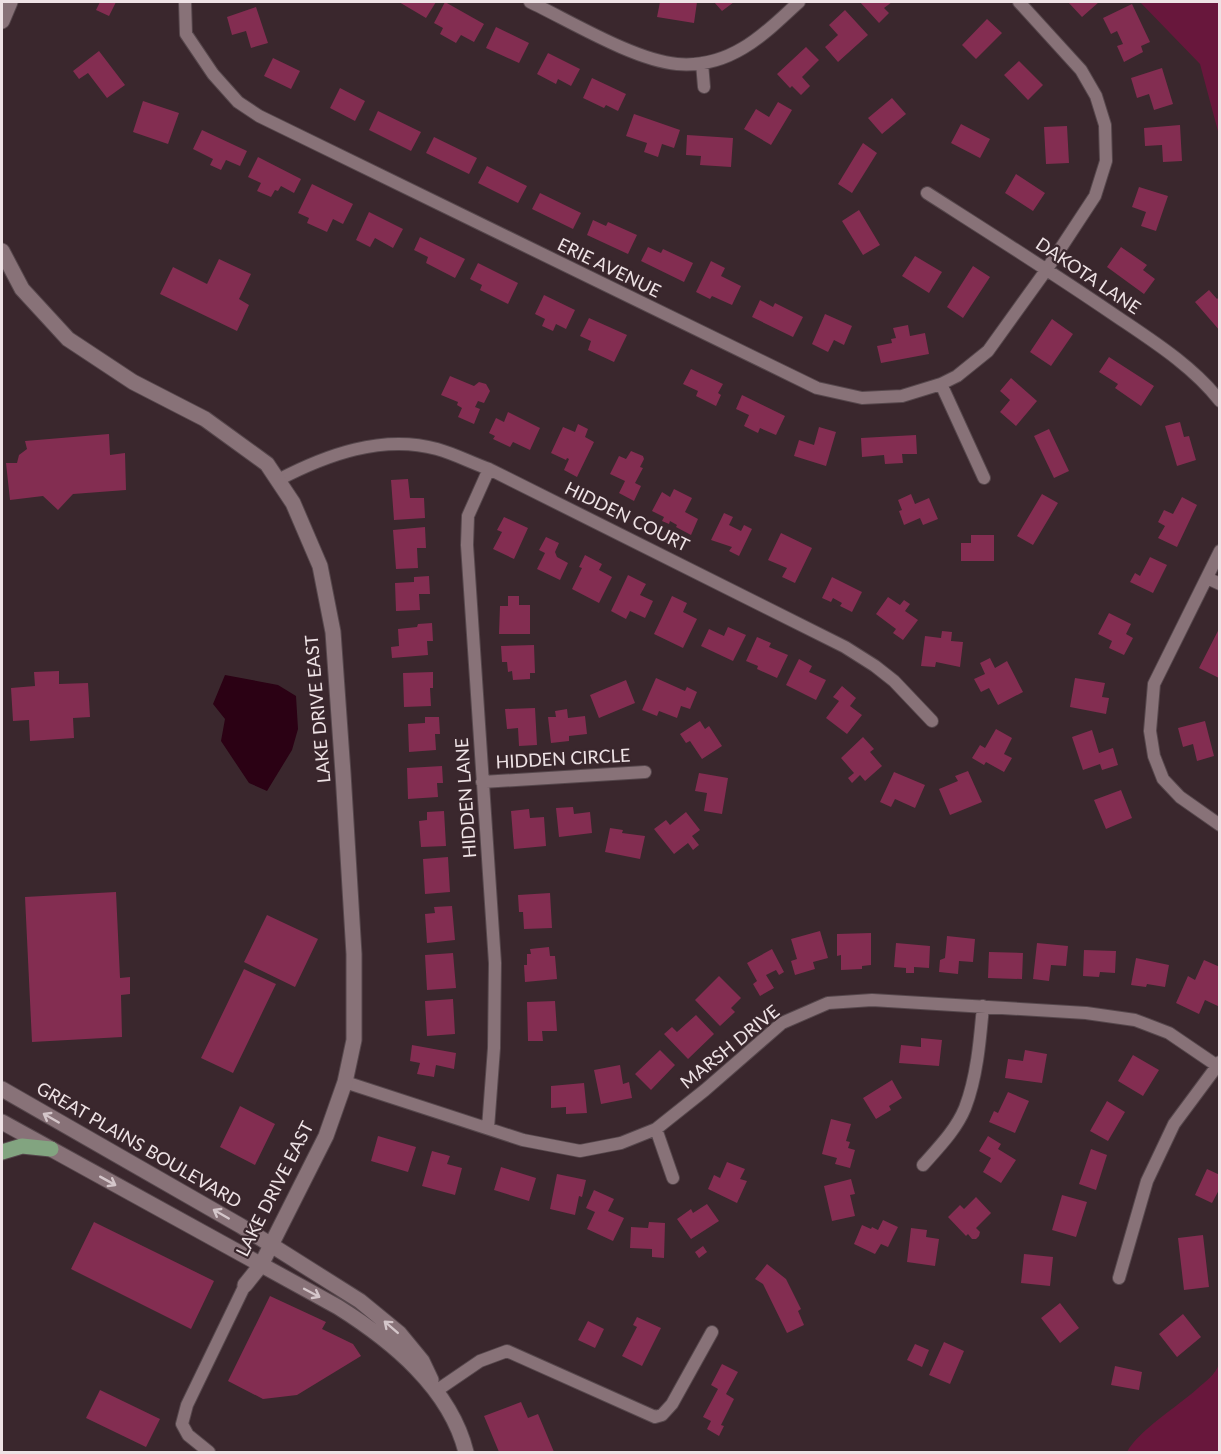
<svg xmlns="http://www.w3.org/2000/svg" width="1221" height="1454" viewBox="0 0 1221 1454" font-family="Lato,sans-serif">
<rect width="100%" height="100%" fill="#3a272d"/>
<path fill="#68173c" d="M1140,2H1219V135L1200,64Z
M1219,1364V1452H1127C1139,1430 1177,1407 1197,1389C1206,1381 1215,1375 1219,1364Z"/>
<path fill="#2b0114" d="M225,675L278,685L296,696L298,729L292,750L267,791L249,783L221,741L225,719L213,704Z"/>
<path fill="#832d51" d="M100,2H116L109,16L96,10Z
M399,2H436L426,18Z
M445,2L484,24L474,42L461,35L456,43L440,34L443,28L434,23Z
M660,2H697L694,23L657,17Z
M714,2H734L722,11Z
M860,2H892L884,8L889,13L879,23Z
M1068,2H1099L1082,17Z
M1132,4L1150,42L1141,46L1143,52L1124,62L1117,46L1123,44L1117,31L1111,34L1103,18Z
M256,7L268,43L251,48L246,31L232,35L227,17Z
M845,10L868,35L838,62L825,47L838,35L829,25Z
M987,19L1002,33L976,59L962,45Z
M496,27L529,43L519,63L486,48Z
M806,47L819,60L802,77L810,86L801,95L792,86L790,88L777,74Z
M99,51L125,85L107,98L88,73L79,79L73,71Z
M548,53L580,69L571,86L558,79L556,84L537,74Z
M273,58L300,71L291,89L264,76Z
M1019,61L1043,85L1028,100L1004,75Z
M1162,68L1173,104L1154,110L1149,94L1137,98L1131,78Z
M592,78L626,94L618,111L606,105L604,108L583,98Z
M340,88L365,101L355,121L330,108Z
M892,98L906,114L882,134L868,118Z
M143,101L179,113L168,144L133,132Z
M778,102L792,110L771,145L744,129L756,109L769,117Z
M378,111L421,132L411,151L369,130Z
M634,114L680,130L674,148L662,144L658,157L644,152L647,143L626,136Z
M961,124L990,139L980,158L951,143Z
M1180,125L1182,161L1163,162L1162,145L1145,146L1144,128Z
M1067,126L1069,163L1046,164L1044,127Z
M202,130L247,151L240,166L226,160L221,170L210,165L213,159L193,149Z
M687,135L733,138L731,167L700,165L701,156L686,155Z
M434,137L477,158L469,174L426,153Z
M863,143L877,153L852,193L838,184Z
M258,157L301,179L294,193L281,186L278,191L275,190L271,197L257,191L261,183L248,177Z
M487,166L527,186L518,203L478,183Z
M1016,174L1045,193L1033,211L1005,193Z
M312,184L353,204L343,224L333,219L327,232L307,223L309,218L298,213Z
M1139,187L1168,196L1156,231L1141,226L1146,212L1132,207Z
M540,193L581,213L573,229L532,209Z
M859,210L880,245L863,255L842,221Z
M369,212L403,229L393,248L375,238L370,247L356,240Z
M593,220L606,226L608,222L637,235L628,254L587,235Z
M420,237L465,259L455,278L426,263L428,257L414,250Z
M648,247L661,253L663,249L693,263L684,282L641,261Z
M1121,247L1147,265L1143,270L1155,279L1144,294L1107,267Z
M915,256L942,272L929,293L902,276Z
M219,259L251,274L239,299L249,305L237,331L160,294L173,267L207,284Z
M711,261L725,268L721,276L741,286L732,305L712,296L710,299L696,292Z
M478,263L518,283L508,304L480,290L482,285L470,279Z
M973,266L990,277L963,318L947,307Z
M1209,290L1217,299L1220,296V331L1195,302Z
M544,295L575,310L566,329L556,324L553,331L542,326L545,319L535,314Z
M760,300L773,307L775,303L803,317L793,337L752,317Z
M825,314L852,326L844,345L834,340L828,352L812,344Z
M589,318L627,335L614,362L588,350L591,341L580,336Z
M1052,319L1073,334L1051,366L1030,352Z
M908,325L910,336L925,333L929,354L881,363L877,346L892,343L891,339L896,338L893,328Z
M1109,357L1154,386L1141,406L1115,388L1118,384L1099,372Z
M691,369L723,384L718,393L721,395L716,406L696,396L698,391L683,384Z
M450,376L474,386L479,382L486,384L490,391L484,403L478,401L475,407L480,409L474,424L458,417L462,408L457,405L458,402L441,395Z
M1011,378L1037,401L1016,426L1000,412L1010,400L1000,391Z
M742,395L785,416L776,435L760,428L758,433L744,426L749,415L736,409Z
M508,412L540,428L530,450L513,442L510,447L493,439L495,436L489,433L496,418L504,422Z
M1180,422L1184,437L1189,436L1196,460L1177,466L1165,426Z
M578,424L588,429L585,437L594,442L577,477L564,470L569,459L567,458L566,460L551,453L563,427L575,432Z
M819,427L836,432L826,466L794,456L799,440L814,445Z
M1049,429L1069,471L1054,478L1034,436Z
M109,434L110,455L125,453L126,490L73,494L58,510L43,496L10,500L6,463H17L19,455L27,449L25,441Z
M916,435L917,454H902L903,463L885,464L884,455L862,457L861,438Z
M631,451L643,456L644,459L640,467L643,468L635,483L641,486L634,501L619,493L625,481L610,474L619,456L626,459Z
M408,479L410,498H424L425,518L394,520L391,480Z
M674,489L692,498L685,512L698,519L691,535L676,527L677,525L670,521L669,524L662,521L664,517L652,511L662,492L670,497Z
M911,494L915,504L929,498L938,519L923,525L920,518L904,525L899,511L902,510L898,500Z
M1042,494L1058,503L1033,545L1017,536Z
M1182,497L1197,505L1177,547L1158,538L1165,526L1158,522L1164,510L1173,514Z
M724,513L733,517L729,525L741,531L744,525L752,529L739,556L729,551L732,547L711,540Z
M504,517L528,528L514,559L493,549L502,532L497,530Z
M425,527L426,548H417L418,568L396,569L393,530Z
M781,533L812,548L795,583L782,577L787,568L768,560Z
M971,535H994V561H961V543H971Z
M546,537L559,543L555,552L557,557L568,563L560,580L537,569L545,553L539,550Z
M585,555L602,564L599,570L612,577L599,603L572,589L582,568L579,567Z
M1150,557L1167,565L1153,593L1130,582L1135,573L1140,576Z
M628,575L646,584L640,595L653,601L645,618L630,611L626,619L611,611Z
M429,576L430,594H419L420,610L396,611L395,583L414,582V577Z
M832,577L862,592L852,612L840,606L842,603L833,598L831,602L822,598Z
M508,596H519V605H530V634H499L500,606H508Z
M672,596L687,603L683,612L697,619L683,648L654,634Z
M888,597L900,605L904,600L910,604L905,611L918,620L903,640L893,633L896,629L876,614Z
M1109,613L1131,624L1126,634L1133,638L1124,655L1109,648L1112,641L1098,634Z
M432,623L433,641H427L428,655L392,658L391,647L399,646L398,629L417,627L418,624Z
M728,627L746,635L733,661L701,646L709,629L724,636Z
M1220,627V676L1219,678L1199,668Z
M942,631L952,632L951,641L963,642L960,667L936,662L935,667L921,666L925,636L941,638Z
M757,637L771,643L769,647L788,655L777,678L757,669L758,666L746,661Z
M534,645L535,673H530V679L513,680L512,671L508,672L507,662H502L501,646Z
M990,658L995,668L1007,661L1023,692L998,705L989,688L981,692L974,679L985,674L980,663Z
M799,659L812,666L809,672L826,680L816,700L786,685Z
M59,671V684L88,683L90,717L73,718L74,738L30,741L29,720L13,721L11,688L35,686L34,672Z
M433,672V688H430L431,706L404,707L403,673Z
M656,678L685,691L687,687L697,692L690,709L681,706L677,718L659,711L657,716L642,710Z
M1075,678L1105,683L1102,697L1109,698L1106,714L1070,707Z
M626,680L635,703L599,718L590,695Z
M842,686L856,698L850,706L862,715L847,734L826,718L839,701L833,697Z
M535,708L537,745L519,746L518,728L507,729L505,709Z
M567,709L568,718L585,716L587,734L569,736V741L551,743L548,717H556L555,711Z
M425,717H439L440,734H435L436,750L409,752L408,724L425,723Z
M700,721L705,729L709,726L722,746L702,759L690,741L686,743L680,734Z
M1205,721L1214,756L1197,761L1193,744L1183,747L1178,728Z
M996,729L1012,738L1004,754L1012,758L1004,772L986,762L984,765L972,758L980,745L985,748Z
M1092,730L1099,753L1113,748L1118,765L1102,770L1100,764L1083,770L1072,737Z
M863,737L874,749L870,752L882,766L865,781L860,775L852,783L848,778L854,773L841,758Z
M442,766L443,783H437L438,797L408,799L407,768Z
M968,771L982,802L950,815L939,789L958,781L955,776Z
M894,772L925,785L915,808L895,799L891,807L880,802Z
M699,773L728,778L722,814L704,811L707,793L695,791Z
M1121,790L1132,818L1106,829L1094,800Z
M573,807L574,814L590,812L592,833L559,837L556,808Z
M529,809L530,818L544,817L546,846L514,849L511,811Z
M444,811L446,846L421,847L419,821L427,820V812Z
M686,812L700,830L692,836L699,845L693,850L688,843L674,854L654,829L666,820L670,825Z
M610,828L623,830L622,833L645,836L640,859L605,852Z
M448,857L450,892L425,894L423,859Z
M116,892L120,978L130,977V994L121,995L122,1037L32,1042L25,897Z
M550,893L552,928L524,929L523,912H519L518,895Z
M452,906L455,940L427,943L425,914L435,913L434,907Z
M267,915L318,939L295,987L244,962Z
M820,931L828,958L813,962L815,969L795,975L791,961L797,959L791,939Z
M871,933V965L862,966V969L841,970V955L837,956V934Z
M947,936L975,939L973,962L959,961L958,974L939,972L940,960L945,958Z
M896,943L930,946L929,968L914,967V973H906V968L894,967Z
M1037,943L1068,946L1066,966L1051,965L1049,981L1033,979Z
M549,947L550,956H555L557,979L525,982L524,965H527V954H531L530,949Z
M772,949L784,972L779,975L776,970L766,975L774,988L760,996L753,984L757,981L747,963Z
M1084,950L1116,951L1115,973L1100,972L1099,977L1083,976Z
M989,952L1023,953L1022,979L988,978Z
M453,953L456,988L427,990L425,955Z
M1136,958L1169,965L1165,987L1147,984L1146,987L1131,985Z
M1204,960L1220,967L1218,983L1220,984V1007L1205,1000L1199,1014L1176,1003L1188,976L1195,980Z
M244,969L276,984L233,1073L201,1058Z
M719,976L741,998L731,1008L735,1012L720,1026L695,1000Z
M453,999L455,1034L427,1036L425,1001Z
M555,1001L557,1031H542L543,1041H528L527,1002Z
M696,1015L714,1034L688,1059L664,1034L672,1027L677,1032Z
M921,1038L942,1040L939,1066L899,1063L901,1045L921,1047Z
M412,1045L456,1053L454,1069L436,1065L434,1077L417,1074L420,1063L410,1061Z
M660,1050L675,1065L651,1090L635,1074Z
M1025,1050L1047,1054L1042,1083L1005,1078L1008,1059L1023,1061Z
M1133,1055L1159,1070L1143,1096L1118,1081Z
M620,1065L623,1084L629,1082L632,1098L601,1104L594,1070Z
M892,1080L902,1098L889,1106L891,1110L876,1119L863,1098Z
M584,1083L587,1113L566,1114V1107L551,1108V1086Z
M1008,1092L1029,1101L1015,1133L989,1122L994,1111L998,1113Z
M1107,1101L1125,1112L1108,1141L1090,1131Z
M240,1106L275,1124L255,1165L220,1147Z
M831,1119L851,1124L846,1141L850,1142L848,1148L855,1150L850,1168L835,1164L837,1158L822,1154Z
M378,1136L416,1147L408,1172L371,1161Z
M988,1136L1001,1144L998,1149L1016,1160L1001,1183L983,1172L991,1158L979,1151Z
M1091,1149L1107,1155L1096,1190L1079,1184Z
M432,1151L450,1156L447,1164L462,1168L455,1195L422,1186Z
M727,1162L745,1169L740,1179L747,1181L737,1203L708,1189L714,1175L720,1178Z
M501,1167L536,1178L529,1201L494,1190Z
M1207,1169L1220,1175V1188L1212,1203L1195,1195Z
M557,1174L586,1180L582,1197L579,1196L575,1215L550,1209Z
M851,1179L855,1194L850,1195L855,1216L832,1221L824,1186Z
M594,1190L614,1199L608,1211L624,1218L613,1241L587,1229L595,1212L586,1208Z
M1062,1195L1087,1202L1076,1237L1052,1230Z
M976,1197L991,1213L976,1228L980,1232L979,1236L976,1239H972L968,1234L966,1236L948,1217L960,1205L964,1209Z
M707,1204L719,1221L691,1239L677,1219L691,1209L693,1213Z
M883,1220L898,1227L888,1247L881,1244L875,1254L854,1244L862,1225L871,1229L872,1227L878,1230Z
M94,1222L214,1281L191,1329L71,1269Z
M649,1222L665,1223L664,1258L652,1257V1249L630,1248L631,1227L648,1228Z
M911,1228L927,1230L926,1237L939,1239L935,1266L907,1262Z
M1203,1235L1209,1287L1184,1290L1178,1238Z
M703,1246L707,1252L699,1258L695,1252Z
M1024,1254L1053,1257L1050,1286L1021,1283Z
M767,1264L786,1279L801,1309L798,1311L804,1325L787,1333L763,1284L755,1279Z
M270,1296L326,1322L322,1329L353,1344L361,1356L297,1395L263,1399L228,1381Z
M1060,1303L1079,1328L1060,1343L1041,1318Z
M1183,1314L1201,1337L1177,1357L1159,1334Z
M637,1317L661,1328L642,1366L622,1356L637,1327L633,1325Z
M588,1321L604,1329L595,1348L578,1340Z
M944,1342L964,1351L950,1384L929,1375Z
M915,1344L929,1350L922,1367L907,1360Z
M722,1364L738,1372L726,1394L734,1399L721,1425L724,1426L719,1436L707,1429L711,1421L703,1417L718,1389L711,1385Z
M1115,1366L1142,1372L1139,1390L1111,1385Z
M100,1390L160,1419L146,1447L86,1418Z
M521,1402L528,1418L538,1414L554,1452H499L484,1416Z"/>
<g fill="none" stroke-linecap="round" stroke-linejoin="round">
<defs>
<path id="minor" d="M185,2L186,34L213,74L238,102L259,116L817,388L862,398L902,396L941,384L957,376L988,351L1047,269L1095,196L1106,161L1105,125L1096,96L1081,70L1019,2
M530,2C570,21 634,60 677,64C700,66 723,60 743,48C764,36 781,18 799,2
M702,63L704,87
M927,193C988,232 1050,271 1110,312C1148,338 1191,364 1220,401
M941,384L984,478
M278,480C326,455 382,434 437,449C455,454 472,463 489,469L845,647L875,666L894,681L932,721
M1220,551L1154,684L1150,731L1154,756L1163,779L1180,797L1220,825
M1207,578L1220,584
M482,782L645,772
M345,1082L523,1140L580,1151L621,1143L656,1129L705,1090L782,1023L828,1003L872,1000L1086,1013L1135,1020L1169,1033L1216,1065
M488,1128L494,1048L495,963L467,545L468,516L489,469
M656,1129L673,1178
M923,1165C938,1148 956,1130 965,1108C977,1077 980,1040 983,1006
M1119,1278L1147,1181L1174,1124L1220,1062
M436,1391L480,1361L507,1351L655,1417L662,1415L672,1404L712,1332
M209,1452L188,1435L182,1424L187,1405L245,1285"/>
<path id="tertiary" d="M2,21L10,2
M2,251L22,289L68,339L133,382L205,419L267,464L293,503L320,566L333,632L343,773L354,954V1040L345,1082L326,1136L261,1265L245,1285
M2,1089L241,1226L360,1301L399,1333L422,1361L431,1380
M2,1122L338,1307C392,1341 450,1388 466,1452"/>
<path id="primary" d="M2,1152L22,1146L51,1149"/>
</defs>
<use href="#minor" stroke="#56474c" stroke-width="14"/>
<use href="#tertiary" stroke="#56474c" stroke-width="17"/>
<use href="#primary" stroke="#56474c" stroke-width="17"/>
<use href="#minor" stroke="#887278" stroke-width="12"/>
<use href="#tertiary" stroke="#887278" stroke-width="15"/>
<use href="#primary" stroke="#82a480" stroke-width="15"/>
</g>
<defs><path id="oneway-shaft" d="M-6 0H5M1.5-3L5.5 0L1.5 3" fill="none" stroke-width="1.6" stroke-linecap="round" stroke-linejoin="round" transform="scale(1.5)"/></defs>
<g stroke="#d4c6ca">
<use href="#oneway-shaft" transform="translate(51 1118) rotate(-150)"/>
<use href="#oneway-shaft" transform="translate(108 1181) rotate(29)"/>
<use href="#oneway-shaft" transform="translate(221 1214) rotate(-150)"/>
<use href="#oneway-shaft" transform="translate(312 1293) rotate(28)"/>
<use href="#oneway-shaft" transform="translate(391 1327) rotate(-139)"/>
</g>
<g text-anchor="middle" stroke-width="4.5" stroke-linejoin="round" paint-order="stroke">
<g font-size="18" fill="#eee2e5" stroke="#3a272d">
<text transform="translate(609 268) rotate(26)" y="6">ERIE AVENUE</text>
<text transform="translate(1088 276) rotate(34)" y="6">DAKOTA LANE</text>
<text transform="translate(627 517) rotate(26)" y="6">HIDDEN COURT</text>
<text transform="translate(318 709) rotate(-95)" y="6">LAKE DRIVE EAST</text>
<text transform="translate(563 759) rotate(-3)" y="6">HIDDEN CIRCLE</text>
<text transform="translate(466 798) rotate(-94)" y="6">HIDDEN LANE</text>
<text transform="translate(730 1047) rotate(-39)" y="6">MARSH DRIVE</text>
<text transform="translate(139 1145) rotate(30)" y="6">GREAT PLAINS BOULEVARD</text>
<text transform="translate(275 1189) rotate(-63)" y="6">LAKE DRIVE EAST</text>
</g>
</g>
<rect width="1221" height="1454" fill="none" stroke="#eee2e5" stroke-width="6"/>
</svg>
